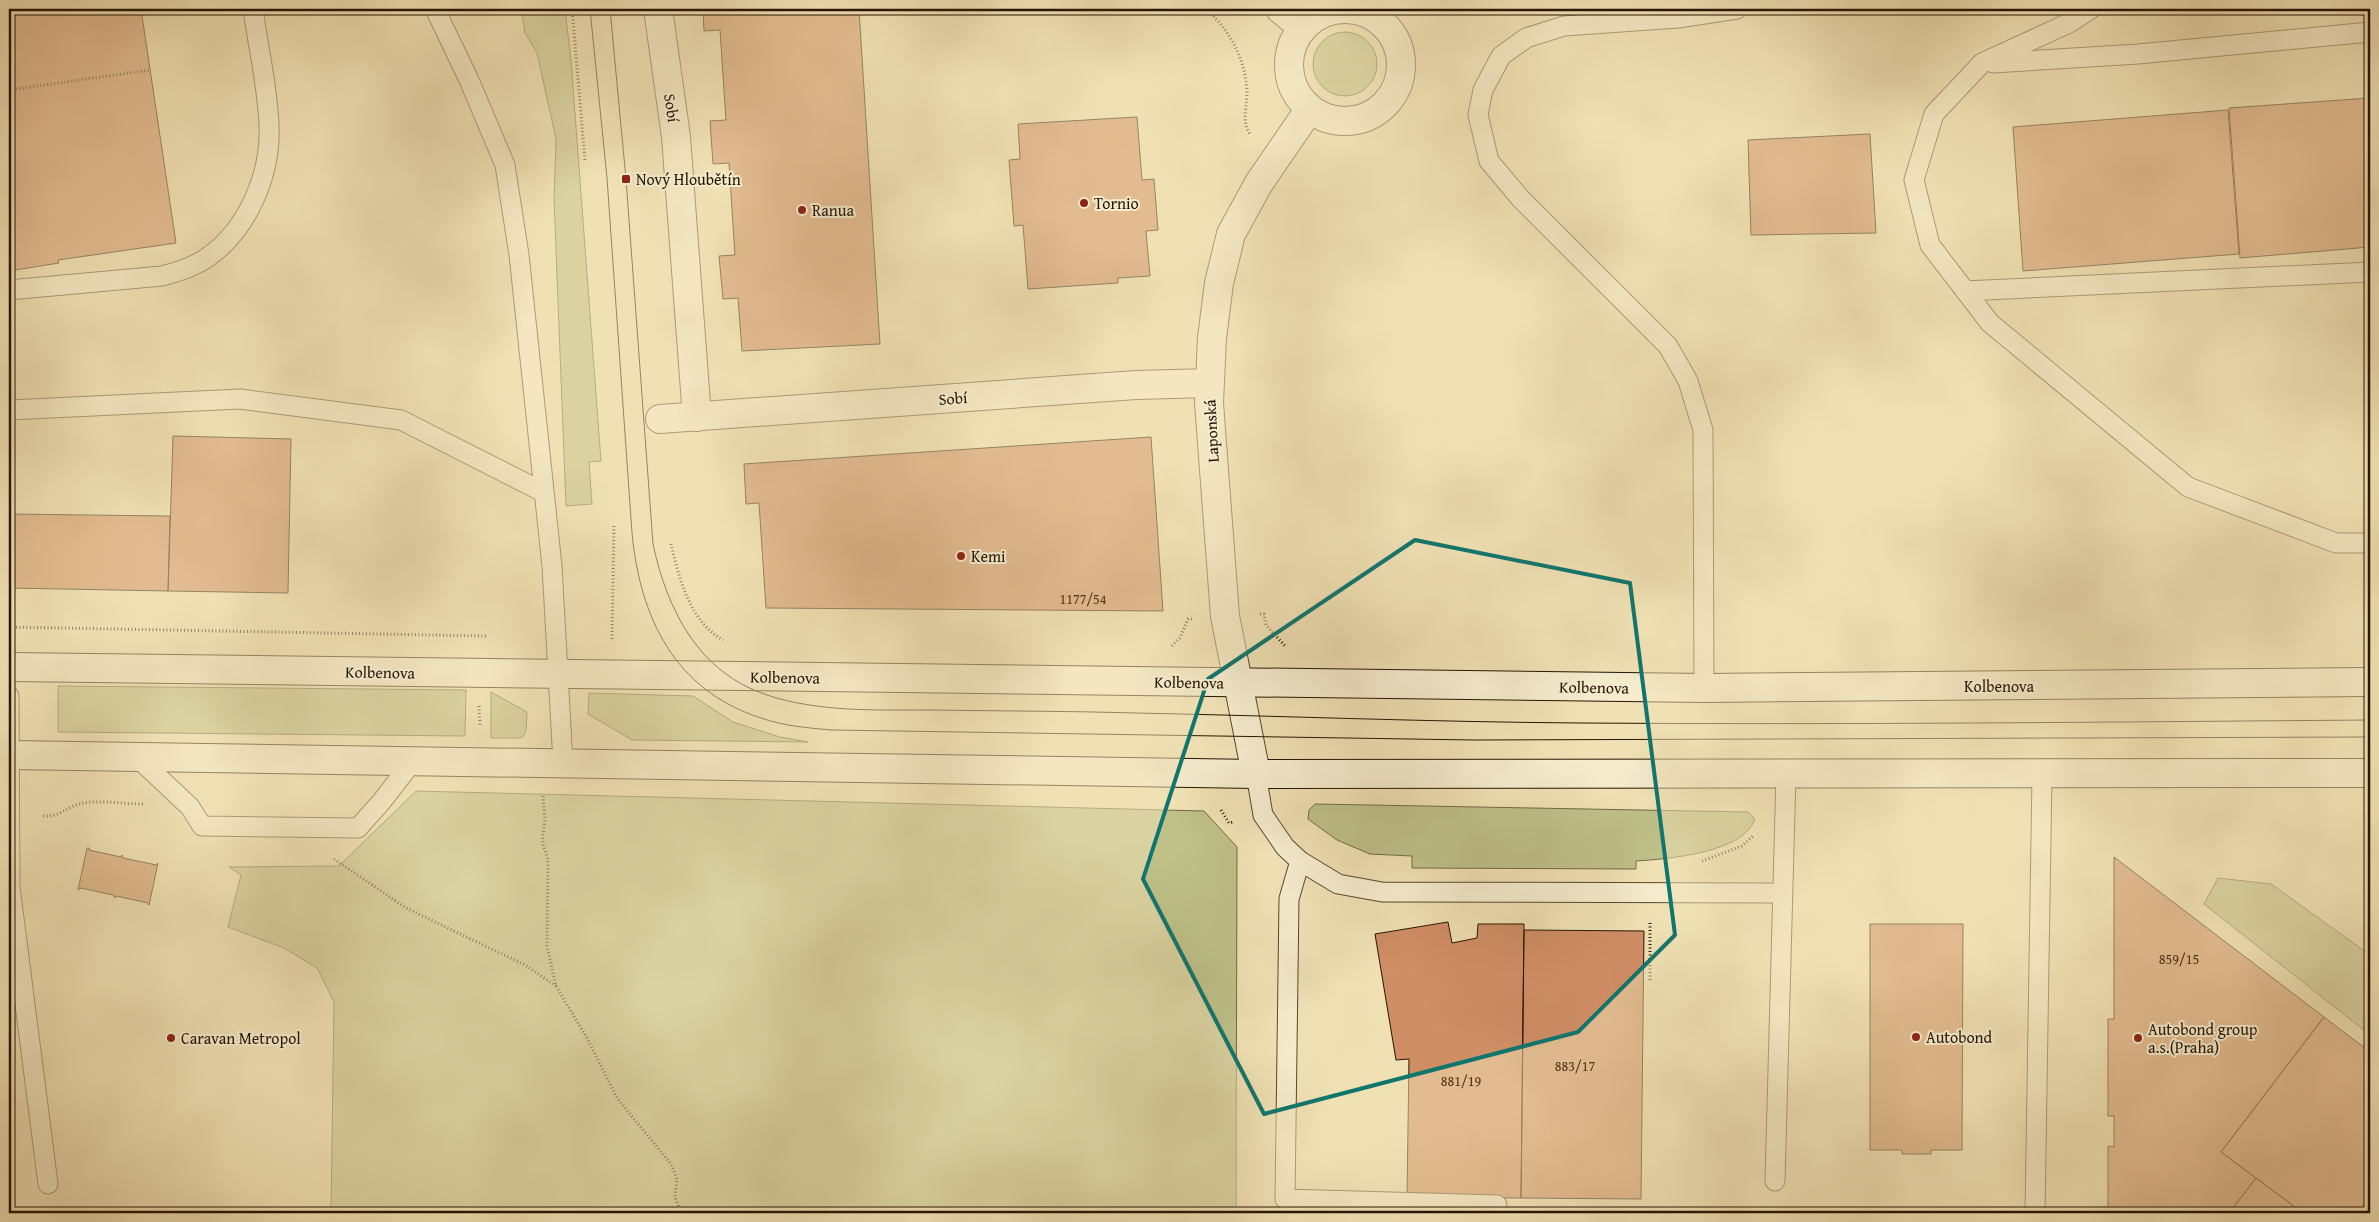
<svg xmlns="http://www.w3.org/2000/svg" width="2379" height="1222" viewBox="0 0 2379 1222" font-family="'Gentium Book Plus',serif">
<rect width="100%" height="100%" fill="#f0e1b4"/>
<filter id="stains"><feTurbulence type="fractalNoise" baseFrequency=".004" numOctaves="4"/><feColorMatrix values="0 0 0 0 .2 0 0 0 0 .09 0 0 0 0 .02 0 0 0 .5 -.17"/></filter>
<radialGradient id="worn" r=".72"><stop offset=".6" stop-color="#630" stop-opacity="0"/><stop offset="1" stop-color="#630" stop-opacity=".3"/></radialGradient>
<path fill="#bfc189" stroke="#726a44" d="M521,9H565L571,60L601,461L589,462L592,504L566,506L554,199L556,139L537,53L525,33Z
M1313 64a32 32 0 1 1 64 0a32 32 0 1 1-64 0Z
M58,686L466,690L465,736L58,732Z
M491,692L527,712L526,731L522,738H491Z
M589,693L693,696L733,722L780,737L808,742L632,740L588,714Z
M416,791L1204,811L1237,847L1236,1213H331L334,1002L317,968L284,948L228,927L241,875L229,867L339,866Z
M1315,804L1748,812L1755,819C1744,853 1667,859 1636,861V869L1412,868V856L1370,854L1337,840L1308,819L1309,810Z
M2218,878L2271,884L2370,955V1035L2204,904Z"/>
<path fill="#d08e65" stroke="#261400" d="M9,9H141L176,243L58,260L59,263L9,271Z
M703,9H859L880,344L742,351L738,298L723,299L719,256L735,255L729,163L713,164L710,121L726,120L720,30L704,31Z
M2370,98V247L2240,258L2229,108Z
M2228,110L2239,254L2023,271L2013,127Z
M1137,117L1142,180L1154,179L1158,230L1146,231L1150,276L1118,278V283L1028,289L1023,225L1014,226L1009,160L1020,159L1018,124Z
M1870,134L1876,233L1751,235L1748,140Z
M173,436L291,439L288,593L168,591Z
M1151,437L1163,611L766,608L759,503L746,504L744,464Z
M9,514L170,516L168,591L9,588Z
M87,848H89V850L121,857L122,855L123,858L156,865L158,863L149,905L148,903L116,896L115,898L113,895L81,888L78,890Z
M2114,857L2324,1017L2221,1152L2256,1178L2229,1213H2108V1146L2114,1147V1116H2108V1019H2114Z
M1448,922L1452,943L1477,938L1478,924H1524L1521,1198L1407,1197L1409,1059L1396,1060L1375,934Z
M1870,924H1963L1962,1150H1931V1154H1902V1150H1870Z
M1524,930L1644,931L1641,1199L1521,1198Z
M2324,1017L2370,1052V1213H2303L2221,1152Z
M2256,1178L2303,1213H2229Z"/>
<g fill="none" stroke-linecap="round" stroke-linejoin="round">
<defs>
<path id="lane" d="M435,9L469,80L505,165L519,255L552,566L563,763
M2091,9L2069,23L1982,63L1934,114L1914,180L1930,245L1990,323L2188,487L2336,543H2370
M1993,63L2138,54L2370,32
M9,290L162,276C178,272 194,267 208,257C248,229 271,174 269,126C268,88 258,47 253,9
M1965,291L2370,272
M9,410L240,399L401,420L543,492
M1704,688L1703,430L1688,381L1668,346L1520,198L1489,161L1478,115L1483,90L1501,56L1526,38L1564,26L1678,18L1737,9
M9,696L10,887L48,1184
M137,757L190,807L202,826L358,828L382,801L413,761
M1256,774L1263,815L1285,847L1300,861L1289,899L1285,1199L1497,1205
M1300,861L1338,884L1382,892L1783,893
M1775,1181L1786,774
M2035,1213L2042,775"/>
<path id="street" d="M1289 65a56 56 0 1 1 112 0a56 56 0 1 1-112 0Z
M658,9L676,137L697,417
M1280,9L1303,28
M660,419L1136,385L1210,383
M1256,774L1225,616L1209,403L1212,338L1219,283L1231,234L1259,183L1309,110"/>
<path id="secondary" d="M9,667L1704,688L2370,682
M9,755L1256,774L2370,773"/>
</defs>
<use href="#lane" stroke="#58472d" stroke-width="21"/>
<use href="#street" stroke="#58472d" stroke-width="30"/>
<use href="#secondary" stroke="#261400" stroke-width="30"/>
<path stroke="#261400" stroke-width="3" stroke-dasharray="1 2.5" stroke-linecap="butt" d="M572,9L585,160
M1206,9C1230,30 1246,60 1247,93C1247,109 1241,120 1250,134
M9,90L150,70
M671,544C679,578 690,622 723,640
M1260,614H1264L1266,625L1286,647
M9,627L486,636
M612,639L614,525
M1172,646L1180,638L1188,619H1192
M479,706L480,727
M543,796L545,820L542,841L548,860L547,946L556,986L587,1038L617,1098L671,1164L677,1179L675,1197L681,1213
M1221,810L1229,823L1234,822
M43,816C61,817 65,807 83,803C101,800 124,804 143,804
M334,859L406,908L525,965L556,986
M1702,861L1742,846L1754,835
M1650,980V923"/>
<use href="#lane" stroke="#f5ecce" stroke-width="19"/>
<use href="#street" stroke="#f5ecce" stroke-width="28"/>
<use href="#secondary" stroke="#f5ecce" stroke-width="28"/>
<path stroke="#261400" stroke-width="1" d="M590,9L607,178L632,533C640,617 674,690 761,718C784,726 808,728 832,730L1474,740L2370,737
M610,9L626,179L653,544C667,610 699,673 767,695C818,712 875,710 929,710C998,711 1068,711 1137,713C1285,716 1433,722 1581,723C1844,725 2107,722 2370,720"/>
</g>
<path d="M0 0H2379V1222H0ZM1415,540L1630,583L1675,935L1578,1032L1264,1114L1143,879L1208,679Z" fill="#f0e1b4" fill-opacity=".55" fill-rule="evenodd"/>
<path fill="none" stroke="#0f766e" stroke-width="4" stroke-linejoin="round" d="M1415,540L1630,583L1675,935L1578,1032L1264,1114L1143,879L1208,679Z"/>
<g fill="#8f2418" stroke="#f5ecce" stroke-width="2">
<rect x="621" y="174" width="10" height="10" rx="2.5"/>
<circle cx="1084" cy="203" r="5"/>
<circle cx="802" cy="210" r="5"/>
<circle cx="961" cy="556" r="5"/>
<circle cx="1916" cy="1037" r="5"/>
<circle cx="171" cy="1038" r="5"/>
<circle cx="2138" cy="1038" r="5"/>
</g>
<g text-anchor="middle" stroke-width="4" stroke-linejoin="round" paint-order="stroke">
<g font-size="14" fill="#503219">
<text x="1083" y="604">1177/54</text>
<text x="2179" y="964">859/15</text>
<text x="1575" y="1071">883/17</text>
<text x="1461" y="1086">881/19</text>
</g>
<g font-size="16" fill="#261400" stroke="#f5ecce">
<text transform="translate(672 108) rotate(82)" y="6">Sobí</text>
<text transform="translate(953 398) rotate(-4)" y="6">Sobí</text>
<text transform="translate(1211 431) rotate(-93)" y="6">Laponská</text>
<text transform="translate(380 672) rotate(1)" y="6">Kolbenova</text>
<text transform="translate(785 677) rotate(1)" y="6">Kolbenova</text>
<text transform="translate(1189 682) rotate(1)" y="6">Kolbenova</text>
<text x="1999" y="692">Kolbenova</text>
<text transform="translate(1594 687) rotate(1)" y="6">Kolbenova</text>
</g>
<g font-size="16" fill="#261400" stroke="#f5ecce" text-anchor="start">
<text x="636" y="185">Nový Hloubětín</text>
<text x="1094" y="209">Tornio</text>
<text x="812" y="216">Ranua</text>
<text x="971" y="562">Kemi</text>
<text x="2148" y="1035">Autobond group<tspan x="2148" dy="18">a.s.(Praha)</tspan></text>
<text x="1926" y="1043">Autobond</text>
<text x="181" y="1044">Caravan Metropol</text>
</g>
</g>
<rect width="2379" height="1222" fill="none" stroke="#f0e1b4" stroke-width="30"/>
<rect x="10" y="10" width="2359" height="1202" fill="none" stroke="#261400" stroke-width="2.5"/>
<rect x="15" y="15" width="2349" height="1192" fill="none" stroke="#261400"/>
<rect width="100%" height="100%" filter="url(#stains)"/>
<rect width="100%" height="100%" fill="url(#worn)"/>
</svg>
